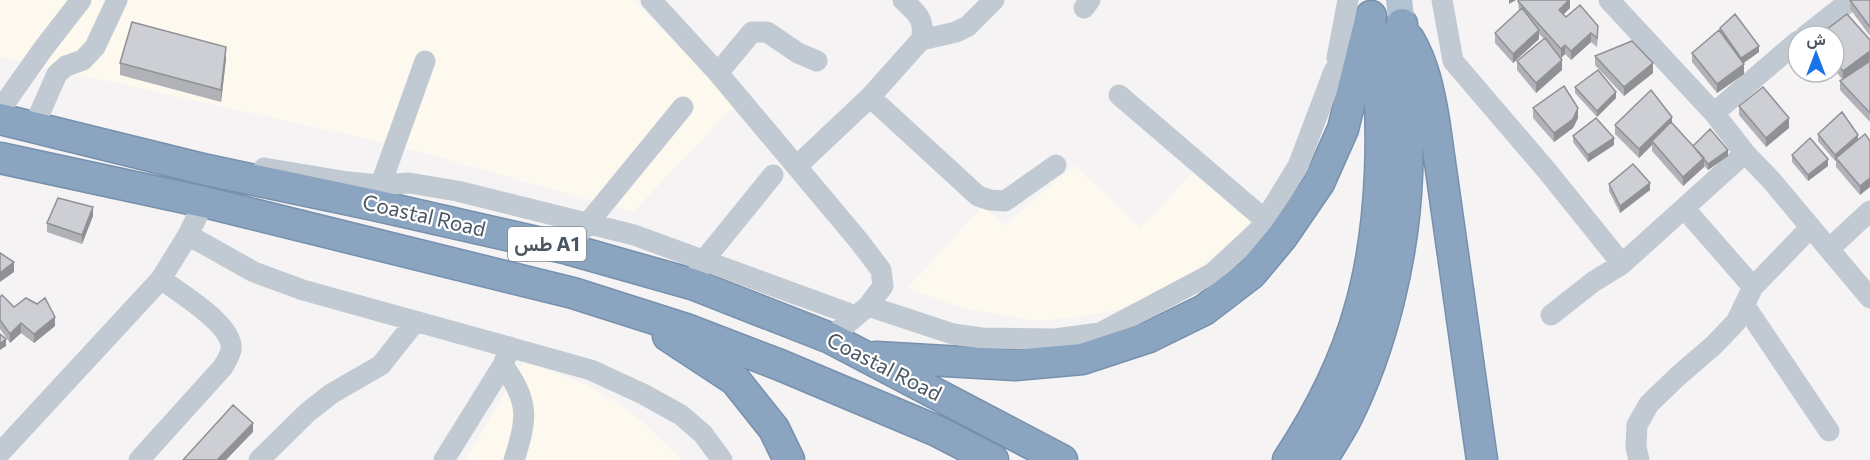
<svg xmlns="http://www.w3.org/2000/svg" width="1870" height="460" viewBox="0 0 1870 460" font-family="Commissioner,Vazirmatn,sans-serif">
<rect width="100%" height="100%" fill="#f5f3f3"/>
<path fill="#fdf9ef" d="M0,0H633L737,103L633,212L399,146L0,57Z
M1075,165L1141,228L1197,168L1253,220L1237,236L1199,269L1143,299L1113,311L1071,318L1036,321L962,308L907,288L983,206L1005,225Z
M524,361L590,386L635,415L683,460H465Z"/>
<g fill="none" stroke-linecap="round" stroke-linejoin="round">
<defs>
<path id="highway" d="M1409,39C1424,65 1429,91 1434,120L1482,460
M0,119L207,170L374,205L568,249L692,284L830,338L1062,460
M0,158L204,202L573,293L686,329L780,365L937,431L993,460
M668,336L735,380L774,429L789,460
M876,357L1015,365L1082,359L1149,337L1204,310L1251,274L1282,237L1319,183L1343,129L1371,16
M1288,460C1319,413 1345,362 1360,308C1384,224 1385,118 1374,32
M1322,460C1329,447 1338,434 1345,421C1382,348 1404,256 1407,175C1409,125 1405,74 1402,24"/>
</defs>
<use href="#highway" stroke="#7690ad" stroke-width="33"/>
<path stroke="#c1cad2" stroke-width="21" d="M651,0L718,73L859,241L881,270L883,286L868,306L830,338
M1442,0L1453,61L1548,172L1622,264
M1609,0L1714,113L1745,153L1771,180L1870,298
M1084,8L1090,0
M1805,36L1851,0
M921,40L956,32L968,26L994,0
M1337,58L1348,0
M718,73L752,32H767L798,53L817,61
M1119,95L1265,220
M870,97L978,196L990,200L1005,201L1056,165
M0,110L43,49L81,0
M1714,113L1798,41
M34,126L57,74L66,66L83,60L95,47L117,0
M797,166L870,97L921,40C926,20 917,13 903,0
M264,168L348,182L380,185L409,183L457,191L634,235L856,316
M377,195L425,61
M1684,208L1753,287
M579,234L683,107
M188,235L254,272L303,290L591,370L643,394L681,415L703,434L722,460
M1829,249L1870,211
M699,270L704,260L773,175
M868,306L953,334L982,338L1055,339L1100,333L1213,273L1258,231L1298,166L1334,71L1363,28
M1745,306L1829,431
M1551,315L1593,282L1622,264L1745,153
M503,365C529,402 528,417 514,460
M0,453L161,279L188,235L204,202
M139,460L223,367C226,362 230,355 231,350C235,325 178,292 161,279
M259,460L308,412L331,394L381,365L415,322
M444,460L503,365L510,347
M1639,460L1636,447L1637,425L1649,404L1678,376L1714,345L1736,322L1753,287L1810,228"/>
<path stroke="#b3c2d1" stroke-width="26" d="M1399,0L1402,24"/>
<use href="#highway" stroke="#8ba5c1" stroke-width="30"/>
</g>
<path fill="#b0b2b7" d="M1570,0V8L1563,14L1566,17L1598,35L1597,47L1591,42L1571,60L1565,54L1561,58L1562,70L1536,93L1517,70V61L1544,39L1539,34V39L1513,63L1495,43V33L1519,11L1518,1Z
M1850,0H1870V36L1850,9Z
M1847,14L1870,40V60L1860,68L1870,61V122L1840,90V81L1842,79L1834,69V36H1826V30Z
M1720,28L1759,52L1743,63L1744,74L1717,93L1692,62V53L1720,31Z
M1595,56L1653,73L1624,96L1595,65Z
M226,59L221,102L120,75V63Z
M1575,87L1616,98L1597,117L1575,93Z
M1739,106L1789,128L1766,147L1739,115Z
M1533,108L1578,118L1573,128L1554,142L1533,118Z
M1672,123L1693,146L1728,156L1708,170L1704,166V167L1683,186L1652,151V145L1639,158L1615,134V125Z
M1818,134L1858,139L1865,134L1860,195L1836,167V161H1835L1818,141Z
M1573,136L1614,145L1588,162L1573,142Z
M1792,155L1828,166L1808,181L1792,162Z
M1609,184L1650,190L1620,213L1609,191Z
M93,216L82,244L47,232V223Z
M0,297L14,307L55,326L34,343L21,333L10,343L0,329Z"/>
<path fill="#909195" d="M1509,0H1516L1509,4Z
M1569,0H1570V8L1559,19V10Z
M1539,30V39L1513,63V54Z
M1591,33V42L1571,60V51Z
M1565,45V54L1561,58V49Z
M1759,46V52L1741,65V58Z
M226,47V59L221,102V90Z
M1870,51V60L1843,80V71Z
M1562,60V70L1536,93V83Z
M1653,63V73L1624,96V87Z
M1744,64V74L1717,93V84Z
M1616,92V98L1597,117V111Z
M1578,108V118L1573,128L1554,142V133Z
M1672,117V126L1652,141V145L1639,158V149Z
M1789,118V128L1766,147V138Z
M1858,135V141L1836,158L1835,161V155Z
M1614,138V145L1588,162V155Z
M1728,150V156L1708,170V164Z
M1704,158V167L1683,186V177Z
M1828,159V166L1808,181V175Z
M1870,178V187L1860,195V186Z
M1650,183V190L1620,213V206Z
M93,207V216L82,244V235Z
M14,262V272L0,282V273Z
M55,317V326L34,343V334Z
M21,323V333L10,343V334Z
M6,339V346L0,350V344Z
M253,423V432L226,460H217Z"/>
<path fill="#cdcfd5" stroke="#909195" stroke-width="1.5" d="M1519,0H1569L1559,10L1566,17L1580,5L1598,26L1597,38L1591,33L1571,51L1565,45L1561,49L1518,1Z
M1850,0H1870V27Z
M1522,8L1539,30L1513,54L1495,33Z
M1735,14L1759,46L1741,58L1720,28Z
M1847,14L1870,40V51L1843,71L1834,60V36H1830L1826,30Z
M132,22L226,47L221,90L120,63Z
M1719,30L1744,64L1717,84L1692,53Z
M1545,38L1562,60L1536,83L1517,61Z
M1632,41L1653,63L1624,87L1595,56Z
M1870,61V113L1840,81Z
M1598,70L1616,92L1597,111L1575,87Z
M1564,86L1578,108L1573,119L1554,133L1533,108Z
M1763,87L1789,118L1766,138L1739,106Z
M1651,90L1672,117L1639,149L1615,125Z
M1842,112L1858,135L1835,155L1818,134Z
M1596,118L1614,138L1588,155L1573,136Z
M1671,122L1704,158L1683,177L1652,141Z
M1710,129L1728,150L1708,164L1693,146Z
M1865,134L1870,141V178L1860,186L1836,158Z
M1810,138L1828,159L1808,175L1792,155Z
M1633,164L1650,183L1620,206L1609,184Z
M58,198L93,207L82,235L47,223Z
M0,253L14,262L0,273Z
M2,295L14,307L26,298L37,304L45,298L55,317L34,334L21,323L10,334L0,320V297Z
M0,334L6,339L0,344Z
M233,405L253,423L217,460H183Z"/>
<g text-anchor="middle" stroke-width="4.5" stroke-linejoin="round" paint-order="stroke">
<rect fill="#fff" stroke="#808990" stroke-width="1.5" x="508" y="227" width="78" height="34" rx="4.5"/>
<g font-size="20" font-weight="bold" fill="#4a5661">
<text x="547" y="251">طس A1</text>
</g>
<g font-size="21" fill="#4a5661" stroke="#fff">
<text transform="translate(424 216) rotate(13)" y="7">Coastal Road</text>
<text transform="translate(884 367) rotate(27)" y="7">Coastal Road</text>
</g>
</g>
<g transform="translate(1816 54)"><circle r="28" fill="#ffffff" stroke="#b7bbc0" stroke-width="1.5"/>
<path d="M0-4.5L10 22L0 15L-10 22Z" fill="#1a73e8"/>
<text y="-9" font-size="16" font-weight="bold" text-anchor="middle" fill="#4a5661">ش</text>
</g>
</svg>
